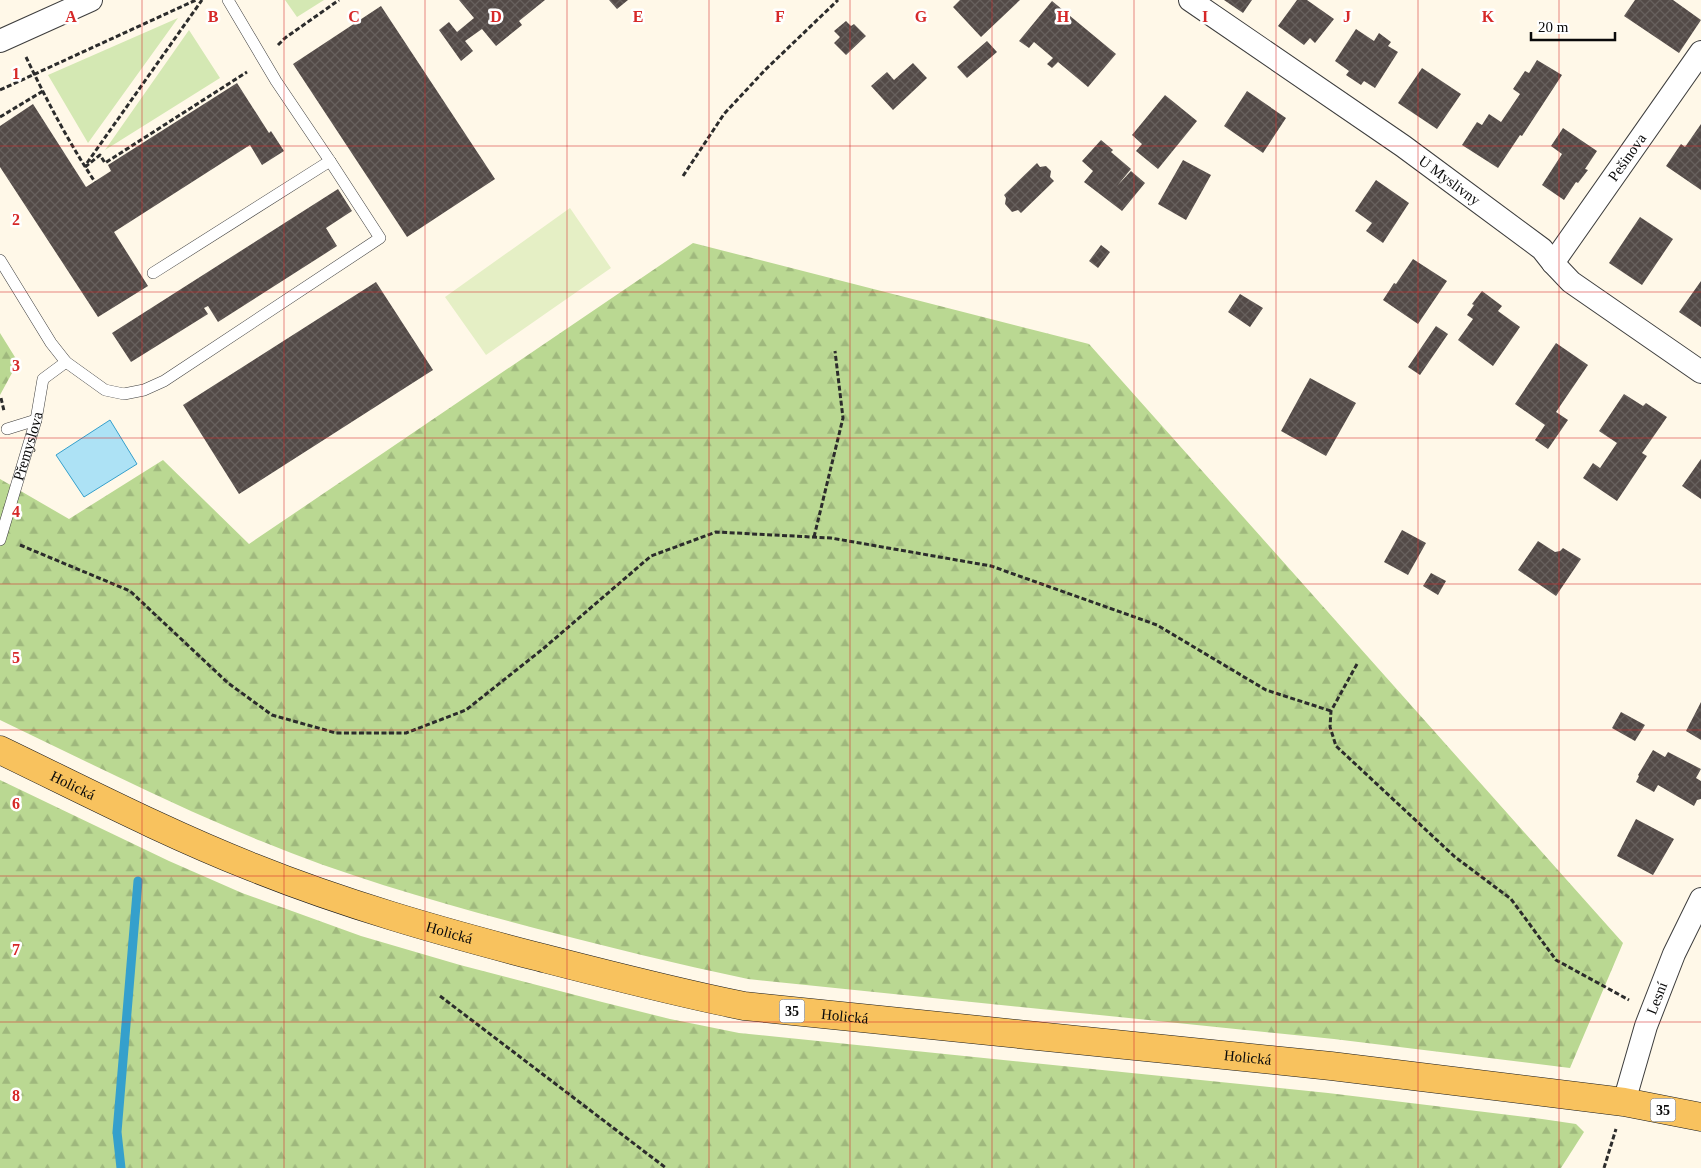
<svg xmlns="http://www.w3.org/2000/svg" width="1701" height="1168" viewBox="0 0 1701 1168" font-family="'Times New Roman',serif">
<defs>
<pattern id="forest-firs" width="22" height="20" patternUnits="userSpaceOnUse" patternTransform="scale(1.25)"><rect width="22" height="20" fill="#bad892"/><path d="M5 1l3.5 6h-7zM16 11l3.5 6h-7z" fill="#9fb87d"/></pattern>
<pattern id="building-cross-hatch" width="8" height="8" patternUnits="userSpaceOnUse" patternTransform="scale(1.25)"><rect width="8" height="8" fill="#534a47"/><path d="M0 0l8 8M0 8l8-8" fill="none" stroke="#67605d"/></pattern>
</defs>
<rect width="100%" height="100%" fill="#fff8e8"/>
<path fill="#d4e8b3" d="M285,0H324L297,17Z
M178,18L88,143L48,75Z
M189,30L220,78L105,150Z"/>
<path fill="url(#forest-firs)" d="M693,243L1089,344L1623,943L1570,1068L1334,1039L748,979C677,964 608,947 538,929C444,904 350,878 261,841C172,805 86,761 0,720V479L69,519L163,460L249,544Z
M0,333L18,362L0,395Z
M0,780L169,861L242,893L361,936L460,965L602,1002L670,1019L739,1033L1328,1093L1542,1119L1576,1124L1584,1132L1561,1168H0Z"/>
<path fill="#e5efc5" d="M570,208L611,268L486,355L445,297Z"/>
<path fill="#ade2f5" stroke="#35a0cc" d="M110,420L137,464L84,497L56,455Z"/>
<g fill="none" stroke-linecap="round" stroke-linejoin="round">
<path stroke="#35a0cc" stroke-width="9" d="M121,1168L117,1132L138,881"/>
</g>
<path fill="url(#building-cross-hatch)" d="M459,0H545L519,21L522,25L496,46L482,29L465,41L473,51L461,61L439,30L449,22L457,32L474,18Z
M609,0H628L617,9Z
M960,0H1020L981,37L953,7Z
M1224,0H1252L1243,13Z
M1297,0H1307L1334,19L1315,43L1310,38L1304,45L1278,26Z
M1635,0H1673L1701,20L1679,53L1624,16Z
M1052,1L1116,54L1088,87L1058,62L1052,68L1047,64L1053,58L1034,42L1029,48L1019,41Z
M381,6L495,179L407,237L293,64Z
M846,21L851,26L854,24L866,36L846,55L834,43L840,37L834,31Z
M1356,29L1374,41L1379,33L1391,42L1388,46L1398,52L1375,88L1364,81L1361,85L1346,75L1349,71L1335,61Z
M987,41L997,52L967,78L957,67Z
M1537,60L1562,75L1522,136L1520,135L1498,168L1462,145L1477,122L1482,125L1489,114L1501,122L1520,94L1513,89L1525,71L1529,73Z
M913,63L927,78L893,110L871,86L887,72L894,80Z
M1422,68L1461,94L1437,129L1398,103Z
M237,83L269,133L271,131L284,151L262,165L250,145L114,232L148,286L98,317L0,167V126L33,104L86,187L111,171L108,165Z
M1247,91L1286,118L1263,153L1224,126Z
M1165,95L1197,121L1158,169L1136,151L1142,144L1132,135Z
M1701,124V190L1666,166L1681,144L1685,147Z
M1563,128L1597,151L1585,169L1588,170L1578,183L1576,182L1564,200L1542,185L1562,154L1551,146Z
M1101,140L1113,150L1111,152L1131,169L1117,186L1131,171L1145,183L1122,211L1084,182L1093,171L1082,161Z
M1183,160L1211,175L1186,220L1158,204Z
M1037,163L1040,167L1046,166L1051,171L1050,177L1054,181L1021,213L1018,210L1012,212L1005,204L1006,198L1004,195Z
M1376,180L1409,203L1383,243L1366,231L1372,223L1355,211Z
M338,189L352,211L326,228L337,246L218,322L208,306L204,308L208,314L131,362L112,333Z
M1640,217L1673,239L1642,285L1609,263Z
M1101,245L1110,252L1098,268L1089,261Z
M1413,259L1447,281L1418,324L1383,300L1394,283L1396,284Z
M1701,281V327L1679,312Z
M376,282L433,370L239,494L183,405Z
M1482,291L1502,306L1498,311L1520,327L1493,366L1458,340L1473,319L1467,315L1474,305L1472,304Z
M1240,294L1263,308L1250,327L1228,312Z
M1436,326L1448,334L1420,375L1408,367Z
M1556,343L1588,365L1556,412L1568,420L1548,449L1535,440L1545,425L1515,404Z
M1310,378L1356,403L1326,456L1281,431Z
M1624,394L1643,406L1646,403L1667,417L1642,453L1647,456L1617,501L1583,478L1593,463L1600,468L1617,443L1599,431Z
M1701,459V499L1682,486Z
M1402,530L1426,543L1408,575L1384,562Z
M1538,541L1555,552L1560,551L1563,548L1581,559L1556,596L1518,570Z
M1431,573L1446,581L1438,595L1423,586Z
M1701,702V740L1686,731Z
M1621,712L1645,725L1635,741L1612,728Z
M1653,750L1665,757L1668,752L1701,769L1696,778L1701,781V799L1697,800L1694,806L1658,785L1654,792L1636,782L1639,776L1638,775Z
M1636,819L1674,839L1653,875L1617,856Z"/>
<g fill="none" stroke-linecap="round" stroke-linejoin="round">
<defs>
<g id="service">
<path d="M0,260L51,343L66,362L105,390L124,394L144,390L164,381L380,238L330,161"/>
<path d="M153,273L330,161L276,81L228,0"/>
<path d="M7,429L36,420"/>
<path id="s1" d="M0,540L36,420L43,379L66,362"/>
</g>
<g id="minor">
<path id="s2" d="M1190,0L1403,146L1542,249L1553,263L1571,282L1701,372"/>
<path d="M0,41L91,0"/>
<path id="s3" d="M1553,263L1701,52"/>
<path id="s4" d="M1624,1102L1646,1026L1674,954L1701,899"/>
</g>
<g id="primary">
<path id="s5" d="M0,750C83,790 166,833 252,867C344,904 439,931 535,956C605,974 674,992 744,1006L1331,1066L1624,1102L1701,1117"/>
</g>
</defs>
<use href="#service" stroke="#3d3d3d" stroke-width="12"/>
<use href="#minor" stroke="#3d3d3d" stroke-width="24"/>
<use href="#primary" stroke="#1b1b1b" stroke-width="29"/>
<path stroke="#2c2c2c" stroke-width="3" stroke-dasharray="5 2.5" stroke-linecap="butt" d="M278,45L285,38L339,0
M26,57C46,99 69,143 95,182
M0,90L196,0
M0,117L43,91
M87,163L202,0
M85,167L100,155L105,163L247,72
M683,176L724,114L765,70L838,0
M1,398L4,411
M814,537L843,418L835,351
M20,545L130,591L228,683L272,715L336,733H406L466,710L544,648L651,556L716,532L831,538L991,566L1157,625L1266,690L1331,711
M1357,664L1331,711L1330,727L1336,746L1455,857L1511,899L1556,960L1629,1000
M440,996L666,1168
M1604,1168L1616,1129"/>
<use href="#service" stroke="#fff" stroke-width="11"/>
<use href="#minor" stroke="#fff" stroke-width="22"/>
<use href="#primary" stroke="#f8c25e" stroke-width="28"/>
</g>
<path fill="none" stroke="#d62828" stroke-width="1" stroke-opacity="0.55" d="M142,0V1168M284,0V1168M425,0V1168M567,0V1168M709,0V1168M850,0V1168M992,0V1168M1134,0V1168M1276,0V1168M1418,0V1168M1559,0V1168M0,146H1701M0,292H1701M0,438H1701M0,584H1701M0,730H1701M0,876H1701M0,1022H1701"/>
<g text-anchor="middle" stroke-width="5" stroke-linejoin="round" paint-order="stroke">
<g fill="#fff" stroke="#545454" stroke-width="1">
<rect x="779.5" y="999.5" width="25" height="23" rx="4"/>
<rect x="1650.5" y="1098.5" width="25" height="23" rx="4"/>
</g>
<g font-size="14" font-weight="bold" fill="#0a0a0a">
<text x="792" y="1016">35</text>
<text x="1663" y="1115">35</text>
</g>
<g font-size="15" fill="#0a0a0a" stroke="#fff">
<text dy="5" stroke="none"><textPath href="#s3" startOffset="129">Pešinova</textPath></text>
<text dy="5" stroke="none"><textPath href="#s2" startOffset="316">U Myslivny</textPath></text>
<text dy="5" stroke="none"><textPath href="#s1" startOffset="98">Přemyslova</textPath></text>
<text dy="5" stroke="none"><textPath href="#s5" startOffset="81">Holická</textPath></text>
<text dy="5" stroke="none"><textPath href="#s5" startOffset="486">Holická</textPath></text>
<text dy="5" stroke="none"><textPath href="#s4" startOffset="109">Lesní</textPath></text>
<text dy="5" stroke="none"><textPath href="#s5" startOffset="891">Holická</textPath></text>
<text dy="5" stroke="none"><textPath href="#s5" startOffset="1296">Holická</textPath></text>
</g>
</g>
<g font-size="16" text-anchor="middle" font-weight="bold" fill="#d62828" stroke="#fff" stroke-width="5" stroke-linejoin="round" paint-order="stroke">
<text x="71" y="22">A</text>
<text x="213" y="22">B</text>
<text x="354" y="22">C</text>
<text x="496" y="22">D</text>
<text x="638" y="22">E</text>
<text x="780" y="22">F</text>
<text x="921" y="22">G</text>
<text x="1063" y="22">H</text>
<text x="1205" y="22">I</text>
<text x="1347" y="22">J</text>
<text x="1488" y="22">K</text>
<text x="16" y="79">1</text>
<text x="16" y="225">2</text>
<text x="16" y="371">3</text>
<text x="16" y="517">4</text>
<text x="16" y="663">5</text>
<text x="16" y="809">6</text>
<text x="16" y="955">7</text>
<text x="16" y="1101">8</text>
</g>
<path d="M1531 32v8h84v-8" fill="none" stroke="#0a0a0a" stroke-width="2.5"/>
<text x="1538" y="32" font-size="15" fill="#0a0a0a" stroke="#ffffff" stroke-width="4" paint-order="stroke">20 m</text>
</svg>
